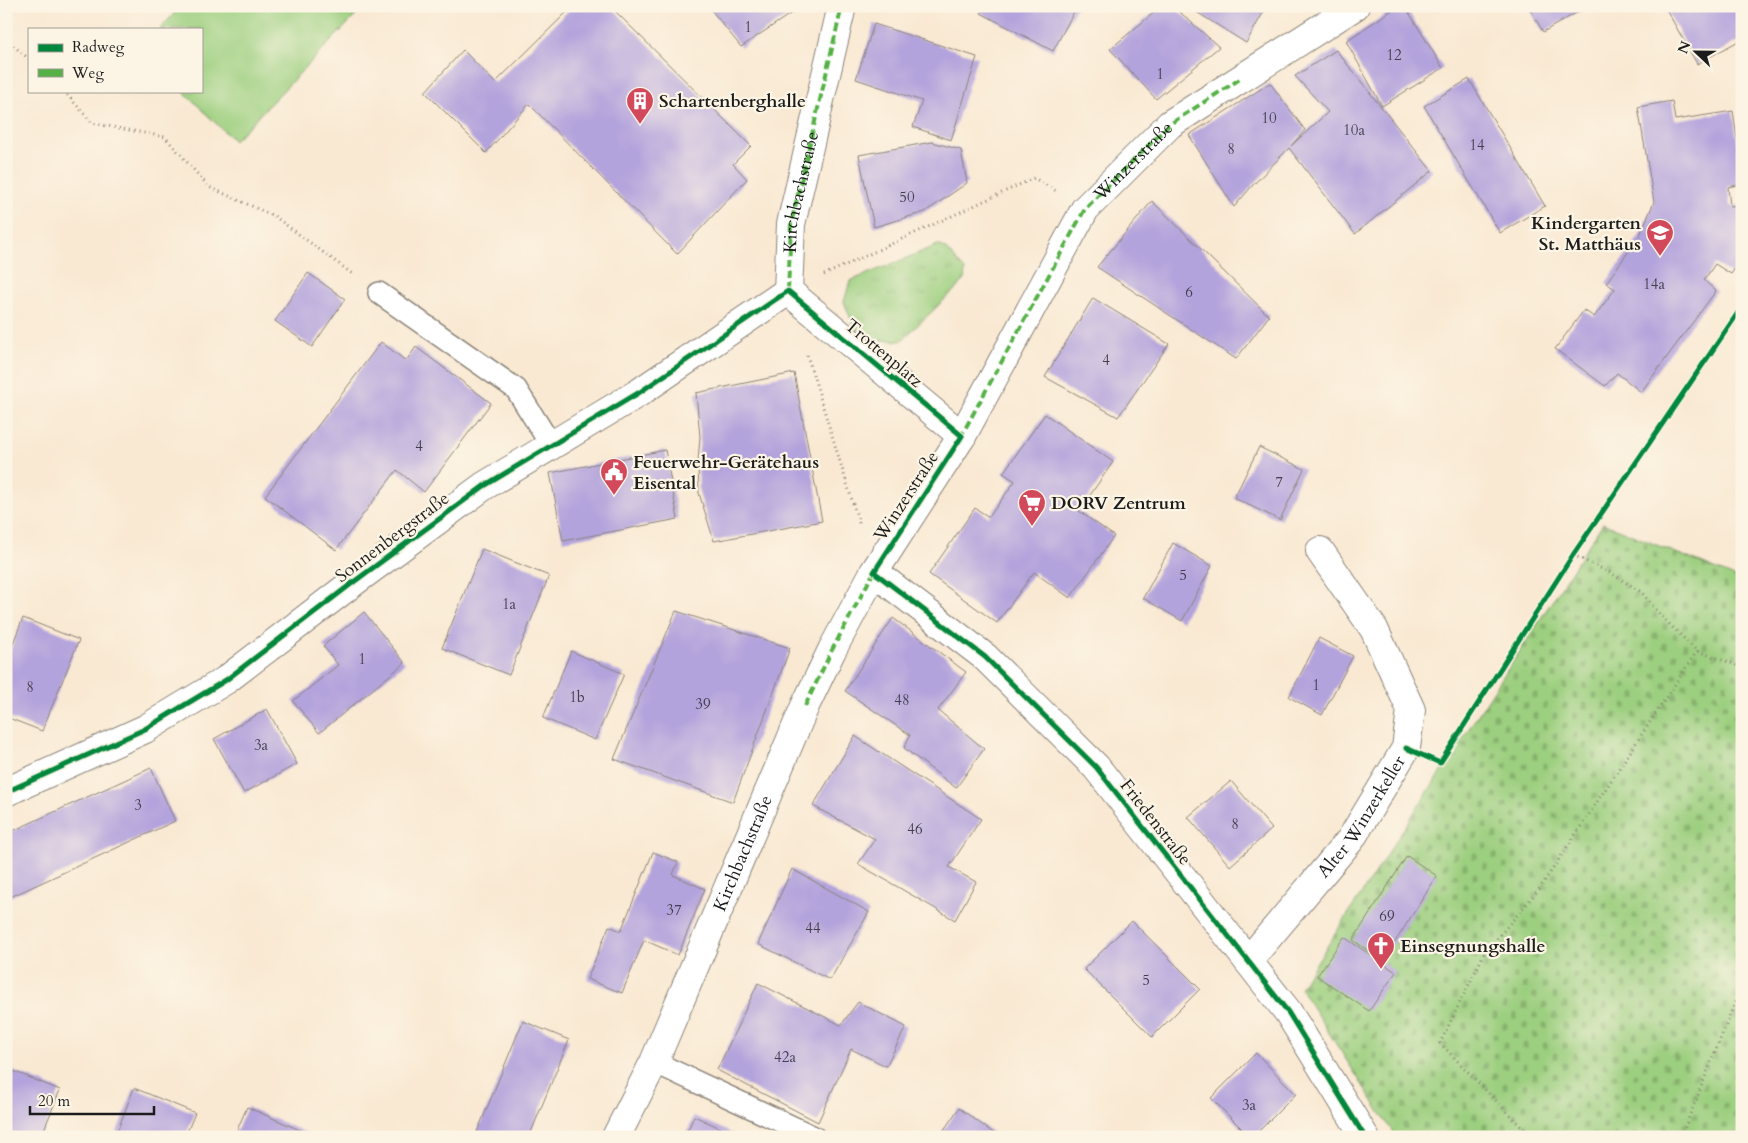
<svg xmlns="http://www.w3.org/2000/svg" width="1748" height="1143" viewBox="0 0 1748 1143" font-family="Cardo,serif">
<defs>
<pattern id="grass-tufts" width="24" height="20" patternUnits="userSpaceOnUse" patternTransform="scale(1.25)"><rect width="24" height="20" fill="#9ccf7f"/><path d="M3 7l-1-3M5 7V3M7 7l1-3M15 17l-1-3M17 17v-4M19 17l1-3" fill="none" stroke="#86b16d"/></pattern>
<pattern id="cemetery-stones" width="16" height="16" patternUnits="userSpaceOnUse" patternTransform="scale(1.25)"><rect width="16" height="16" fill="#9ccf7f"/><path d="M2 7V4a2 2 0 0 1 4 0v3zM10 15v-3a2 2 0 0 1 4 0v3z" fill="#86b16d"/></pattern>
</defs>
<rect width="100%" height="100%" fill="#fcf5e5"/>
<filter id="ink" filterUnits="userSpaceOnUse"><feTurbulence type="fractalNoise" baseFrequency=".02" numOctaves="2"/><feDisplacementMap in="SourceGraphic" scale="10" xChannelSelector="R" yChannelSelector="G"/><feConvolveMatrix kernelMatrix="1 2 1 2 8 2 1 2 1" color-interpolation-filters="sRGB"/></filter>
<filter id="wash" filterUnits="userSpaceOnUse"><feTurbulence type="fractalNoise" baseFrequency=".0096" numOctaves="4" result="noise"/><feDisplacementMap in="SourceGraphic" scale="20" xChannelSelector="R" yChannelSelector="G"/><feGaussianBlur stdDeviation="1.12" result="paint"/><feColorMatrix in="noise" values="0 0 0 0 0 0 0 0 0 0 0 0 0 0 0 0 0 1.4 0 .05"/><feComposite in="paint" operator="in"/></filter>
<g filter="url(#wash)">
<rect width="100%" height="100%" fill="#f9e9d3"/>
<path fill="url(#grass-tufts)" stroke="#5c764e" d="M938,245L945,248L965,270L964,281L901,341L876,340L855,329L844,302L850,281Z"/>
<path fill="url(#cemetery-stones)" stroke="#5c764e" d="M1603,523L1742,580V1137H1396L1300,988Z"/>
<path fill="#9ccf7f" stroke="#5c764e" d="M181,6H365L234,141L183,91H201V29H160Z"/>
<g id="blocks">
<path fill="#b3a3dc" d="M573,6H610L751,146L733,164L747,179L677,254L529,104L486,153L425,92L463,50L495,83Z
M708,6H802L741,47Z
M985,6H1077L1053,51L981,13Z
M1162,6H1173L1219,47L1156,99L1110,49Z
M1187,6H1267L1246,43Z
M1398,6H1405L1443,68L1382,106L1346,41Z
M1528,6H1581L1583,9L1543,32Z
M1670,6H1742V39L1697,64L1666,9Z
M874,24L977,57L951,140L913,127L922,101L856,79Z
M1336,50L1432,171L1355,234L1289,148L1252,186L1234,207L1189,135L1270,83L1305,130L1291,146L1328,112L1295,76Z
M1469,79L1545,206L1500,233L1424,106Z
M1672,101L1675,120L1733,111L1742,173V184L1728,187L1730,206L1742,205V258L1731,274L1715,264L1704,280L1716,291L1641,392L1617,373L1605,386L1555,349L1584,310L1594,317L1615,289L1606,283L1639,237L1654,202L1638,107Z
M932,142L961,150L967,183L925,212L874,227L859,155Z
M1152,201L1269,316L1236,359L1097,267Z
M308,273L345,299L312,347L275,321Z
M1093,298L1169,344L1118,417L1045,377Z
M381,342L406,361L416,347L491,403L424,492L397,470L336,550L265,496Z
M794,373L822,521L714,541L699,493L698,462L700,437L696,393Z
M1045,414L1113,462L1079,511L1114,536L1070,598L1034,572L997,623L929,574L975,508L989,517L1015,481L1003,473Z
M1259,447L1304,469L1280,520L1234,498Z
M665,450L678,519L563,541L550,473Z
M1173,543L1212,566L1182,621L1143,598Z
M482,549L549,576L509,675L442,648Z
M676,611L790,648L733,802L614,759Z
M364,612L405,663L319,733L293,701L338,665L323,646Z
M23,618L79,640L42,731L6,717V661Z
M893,618L966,672L938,710L984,749L956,788L904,748L910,735L845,691Z
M1319,638L1353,656L1322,715L1289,697Z
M571,651L624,674L595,740L543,718Z
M267,709L297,764L244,793L214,739Z
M855,736L981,819L949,867L976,882L955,920L858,864L875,839L813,806Z
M151,768L175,821L6,899V834Z
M1231,781L1272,829L1230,866L1188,817Z
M653,852L678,862L673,875L705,889L678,955L644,940L622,993L587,979L609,926L621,931Z
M1407,856L1437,876L1383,961L1353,940Z
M792,869L869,912L830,980L758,944Z
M1132,921L1200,989L1152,1037L1084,969Z
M1344,937L1396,972L1369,1011L1317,976Z
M758,983L841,1025L858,1002L906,1027L886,1066L851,1049L818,1122L717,1070Z
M523,1021L569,1040L529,1137H475Z
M1256,1053L1296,1094L1253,1137H1250L1211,1098Z
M6,1068L60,1090L41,1137H6Z
M134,1088L195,1113L185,1137H115Z
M247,1107L309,1134L308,1137H234Z
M959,1108L999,1137H939Z
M694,1116L740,1137H685Z"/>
</g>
</g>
<g filter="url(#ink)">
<use href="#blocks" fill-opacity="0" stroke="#8a8278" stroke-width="1"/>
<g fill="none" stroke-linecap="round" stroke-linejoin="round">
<defs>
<path id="lane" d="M379,293L516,389L551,445
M654,1062L814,1137"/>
<g id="street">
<path id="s1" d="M788,291L791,224L842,6"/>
<path d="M788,291L962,436"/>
<path d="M874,572L985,657L1096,767L1288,1012L1365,1137"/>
<path d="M6,792L145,729L226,680L355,581L484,486L640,392L788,291"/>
<path id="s2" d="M1248,961L1351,839L1406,748L1411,710L1374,629L1320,551"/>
<path id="s3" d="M616,1137L654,1062L805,706L832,650L874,572L962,436L1085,209L1170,124L1355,6"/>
</g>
</defs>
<use href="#lane" stroke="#8a8278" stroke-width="24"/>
<use href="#street" stroke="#8a8278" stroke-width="30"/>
<path stroke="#8a8278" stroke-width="3" stroke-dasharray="1 4" stroke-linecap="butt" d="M6,39L29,59
M64,91L92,123L165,137L209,187L274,216L354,275
M824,275L1034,178L1056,191
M807,355L860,526
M1573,555L1611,573L1641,592L1666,621L1697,651L1734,664L1742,669
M1531,1137L1440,1043L1484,954L1540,888L1697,651
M1681,1137L1742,985"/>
<use href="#lane" stroke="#fff" stroke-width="21"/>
<use href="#street" stroke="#fff" stroke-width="28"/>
<g stroke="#55b145" stroke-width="4" stroke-dasharray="8 4" stroke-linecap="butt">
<path d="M788,291L791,224L842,6"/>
<path id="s4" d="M960,438L1085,209L1170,124L1243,77"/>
<path d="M805,706L832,650L876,568"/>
</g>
<defs>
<path id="cycleway" d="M1406,748L1440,763L1573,555L1742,307
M6,792L145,729L226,680L355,581L484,486L640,392L788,291L962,436L874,572L985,657L1096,767L1288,1012L1365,1137"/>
</defs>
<use href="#cycleway" stroke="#fcf5e5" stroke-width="8"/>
<use href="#cycleway" stroke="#00873e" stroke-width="5"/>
</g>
</g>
<defs>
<symbol id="building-pin" viewBox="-11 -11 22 30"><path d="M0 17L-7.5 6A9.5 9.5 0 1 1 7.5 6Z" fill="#d1495b" stroke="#fcf5e5"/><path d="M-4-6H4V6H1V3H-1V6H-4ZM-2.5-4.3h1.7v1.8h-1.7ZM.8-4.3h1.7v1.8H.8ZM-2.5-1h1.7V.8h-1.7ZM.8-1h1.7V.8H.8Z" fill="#fff"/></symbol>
<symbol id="school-pin" viewBox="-11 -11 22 30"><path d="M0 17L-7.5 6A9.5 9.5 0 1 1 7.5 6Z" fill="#d1495b" stroke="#fcf5e5"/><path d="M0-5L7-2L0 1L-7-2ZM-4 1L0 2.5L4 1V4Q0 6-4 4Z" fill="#fff"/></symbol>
<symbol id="civic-pin" viewBox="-11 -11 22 30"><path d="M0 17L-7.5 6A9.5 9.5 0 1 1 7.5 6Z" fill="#d1495b" stroke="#fcf5e5"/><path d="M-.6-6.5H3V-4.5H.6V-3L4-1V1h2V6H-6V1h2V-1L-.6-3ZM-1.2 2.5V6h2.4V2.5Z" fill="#fff"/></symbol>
<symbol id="supermarket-pin" viewBox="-11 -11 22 30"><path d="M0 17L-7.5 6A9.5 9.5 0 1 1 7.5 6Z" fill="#d1495b" stroke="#fcf5e5"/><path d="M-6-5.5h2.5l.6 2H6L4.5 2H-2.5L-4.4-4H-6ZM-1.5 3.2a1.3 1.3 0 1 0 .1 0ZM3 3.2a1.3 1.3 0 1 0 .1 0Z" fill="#fff"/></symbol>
<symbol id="church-pin" viewBox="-11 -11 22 30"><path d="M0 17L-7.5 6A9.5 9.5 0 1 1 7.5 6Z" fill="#d1495b" stroke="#fcf5e5"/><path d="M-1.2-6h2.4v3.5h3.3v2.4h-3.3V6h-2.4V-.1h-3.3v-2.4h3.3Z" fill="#fff"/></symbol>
</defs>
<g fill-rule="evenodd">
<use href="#building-pin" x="624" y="85" width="32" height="43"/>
<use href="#school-pin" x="1644" y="217" width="32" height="43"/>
<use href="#civic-pin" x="598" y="456" width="32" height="43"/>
<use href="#supermarket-pin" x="1016" y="487" width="32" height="43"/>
<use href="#church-pin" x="1365" y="930" width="32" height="43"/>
</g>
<g text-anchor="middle" stroke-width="4.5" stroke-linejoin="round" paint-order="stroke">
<g font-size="15" fill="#423e4c">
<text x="748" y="32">1</text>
<text x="1394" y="60">12</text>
<text x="1160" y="79">1</text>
<text x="1269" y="123">10</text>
<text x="1354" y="135">10a</text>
<text x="1477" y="150">14</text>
<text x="1231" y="154">8</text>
<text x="907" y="202">50</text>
<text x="1654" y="289">14a</text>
<text x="1189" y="297">6</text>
<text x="1106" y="365">4</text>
<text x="419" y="451">4</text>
<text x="1279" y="487">7</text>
<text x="1183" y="580">5</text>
<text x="509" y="609">1a</text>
<text x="362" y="664">1</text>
<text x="1316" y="690">1</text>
<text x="30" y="692">8</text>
<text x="577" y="702">1b</text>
<text x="902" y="705">48</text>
<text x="703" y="709">39</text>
<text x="261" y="750">3a</text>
<text x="138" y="810">3</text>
<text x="1235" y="829">8</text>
<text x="915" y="834">46</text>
<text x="674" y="915">37</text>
<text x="1387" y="921">69</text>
<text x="813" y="933">44</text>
<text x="1146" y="985">5</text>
<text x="785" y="1062">42a</text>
<text x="1249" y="1110">3a</text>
</g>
<g font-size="18" font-weight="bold" fill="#1c1c1c" stroke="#fcf5e5" text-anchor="start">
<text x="659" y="107">Schartenberghalle</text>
<text x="1641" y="229" text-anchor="end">Kindergarten<tspan x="1641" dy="21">St. Matthäus</tspan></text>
<text x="633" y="468">Feuerwehr-Gerätehaus<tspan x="633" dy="21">Eisental</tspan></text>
<text x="1051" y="509">DORV Zentrum</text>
<text x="1400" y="952">Einsegnungshalle</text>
</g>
<g font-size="18" fill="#1c1c1c" stroke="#fcf5e5">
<text dy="6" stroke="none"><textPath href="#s4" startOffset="329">Winzerstraße</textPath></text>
<text dy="6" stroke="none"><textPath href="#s1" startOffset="100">Kirchbachstraße</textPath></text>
<text transform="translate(884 353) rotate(40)" y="6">Trottenplatz</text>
<text transform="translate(906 496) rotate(-57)" y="6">Winzerstraße</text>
<text transform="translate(392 537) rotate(-37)" y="6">Sonnenbergstraße</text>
<text dy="6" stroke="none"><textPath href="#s2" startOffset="184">Alter Winzerkeller</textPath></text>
<text transform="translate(1156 822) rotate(52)" y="6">Friedenstraße</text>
<text dy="6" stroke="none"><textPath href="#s3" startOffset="311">Kirchbachstraße</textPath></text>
</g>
</g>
<rect width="1748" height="1143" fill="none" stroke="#fcf5e5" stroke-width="25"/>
<rect x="28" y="28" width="175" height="65" fill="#fcf5e5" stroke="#a29e95"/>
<rect x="38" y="44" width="25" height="8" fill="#00873e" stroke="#a29e95"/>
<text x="72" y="52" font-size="15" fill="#1c1c1c">Radweg</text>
<rect x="38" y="69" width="25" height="8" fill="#55b145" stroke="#a29e95"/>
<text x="72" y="78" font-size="15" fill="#1c1c1c">Weg</text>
<g transform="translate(1696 52) rotate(292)" stroke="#fcf5e5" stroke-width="4" paint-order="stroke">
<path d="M0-4L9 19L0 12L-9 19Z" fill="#1c1c1c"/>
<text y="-8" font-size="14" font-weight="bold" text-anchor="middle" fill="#1c1c1c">N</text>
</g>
<path d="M30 1106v8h124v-8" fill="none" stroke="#1c1c1c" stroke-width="2.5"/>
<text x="38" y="1106" font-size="15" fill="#1c1c1c" stroke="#fcf5e5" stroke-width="4" paint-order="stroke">20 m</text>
</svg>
